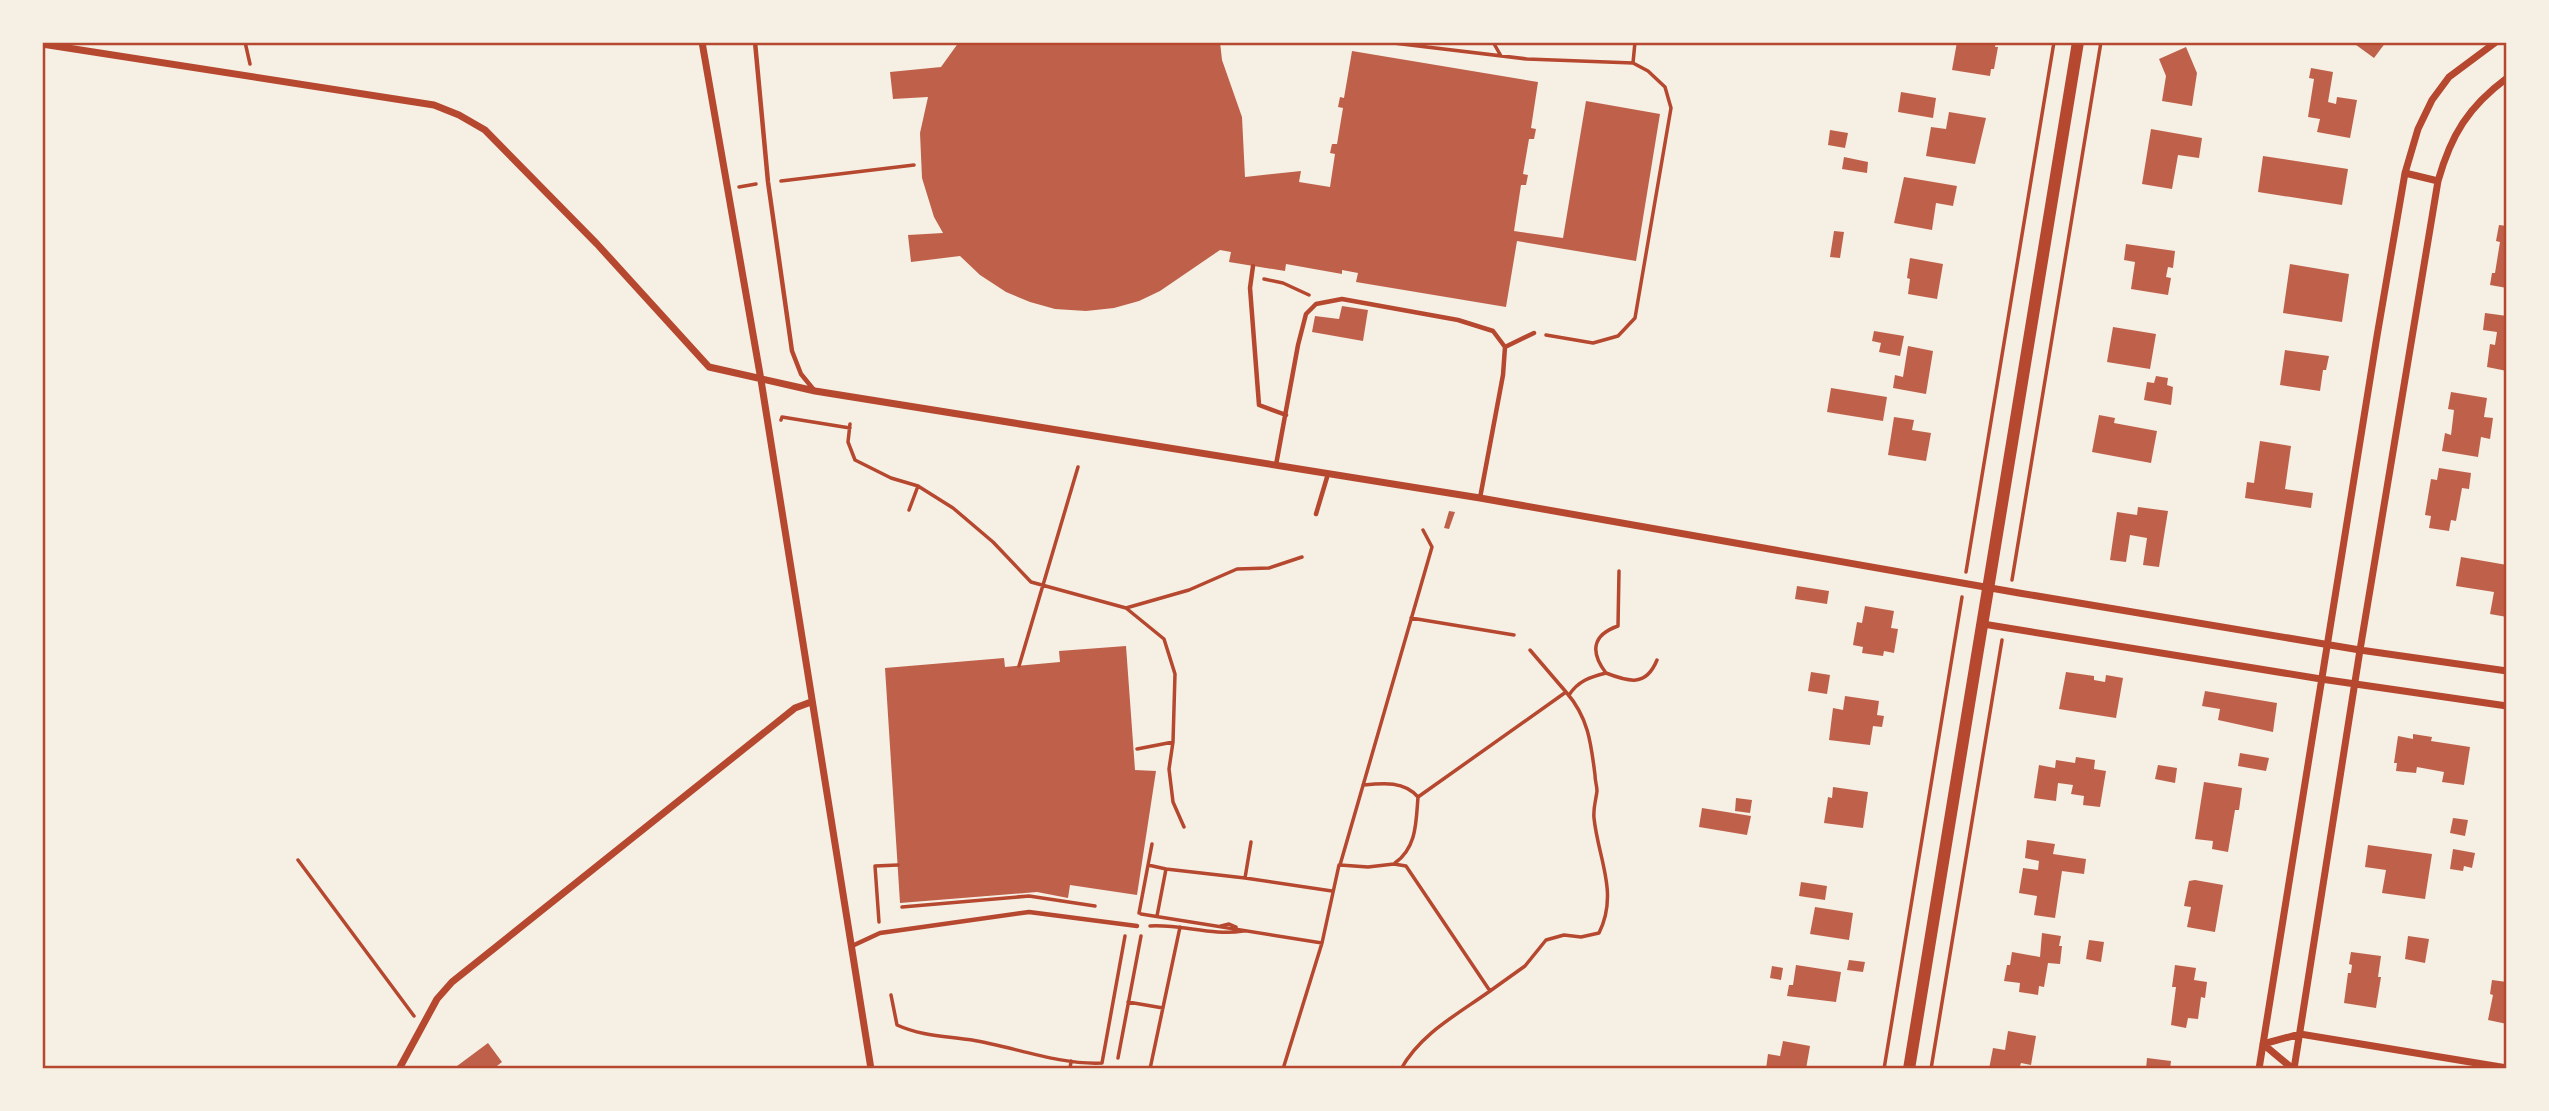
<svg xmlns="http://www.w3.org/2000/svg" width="2549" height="1111" viewBox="0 0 2549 1111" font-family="'Open Sans',sans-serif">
<rect width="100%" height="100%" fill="#f6efe4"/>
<path fill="#bf614a" d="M959,42H1220L1222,60L1242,117L1245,177L1301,171L1299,182L1330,187L1335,154L1330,153L1332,144H1337L1343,108L1338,107L1340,97L1344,98L1352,51L1538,82L1531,128L1536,129L1534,139H1529L1523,174L1528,175L1526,185H1521L1514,231L1563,238L1586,101L1660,114L1636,261L1517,241L1506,307L1356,282L1358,273L1342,270V274L1286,264L1285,271L1229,262L1231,252L1220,250L1160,291L1139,301L1114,308L1086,311L1055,309L1030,302L1006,292L980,275L960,256L911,262L908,235L943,233L934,217L922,178L920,133L928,97L893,99L890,72L941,67Z
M1957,42H1996L1995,47H1998L1994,69H1991L1990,76L1952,70Z
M2352,42H2386L2374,58Z
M2186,47L2197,73L2192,106L2162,101L2166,76L2159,59Z
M2311,68L2333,72L2328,102L2336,104L2337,97L2357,100L2350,138L2317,132L2320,119L2308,117L2314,79L2309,78Z
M1901,92L1936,98L1933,118L1898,112Z
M1949,112L1986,118L1975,164L1926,156L1931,127L1946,129Z
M2151,129L2202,138L2199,158L2178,155L2172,189L2142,184Z
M1830,130L1848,133L1845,148L1828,145Z
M2263,156L2348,169L2342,205L2258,192Z
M1844,157L1868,162L1867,173L1842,169Z
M1904,177L1957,186L1953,206L1936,203L1932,230L1894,223Z
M2499,225L2507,226V288L2490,285L2492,273H2495L2500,242L2496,241Z
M1834,231L1844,232L1840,258L1830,257Z
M2126,244L2175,251L2173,268L2168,267L2166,277L2171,278L2168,295L2131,289L2135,262L2124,260Z
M1910,258L1943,264L1937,299L1908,294L1910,279L1907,278Z
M2290,264L2349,274L2342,322L2283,313Z
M1342,306L1368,310L1363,341L1312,332L1315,316L1339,319Z
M2485,313L2507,316V371L2487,367L2490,344L2495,345L2497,332L2483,330Z
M2113,327L2156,334L2150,369L2107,362Z
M1874,331L1904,336L1900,356L1879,352L1881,343L1872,341Z
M1908,346L1933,351L1926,394L1893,388L1895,375L1903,377Z
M2285,350L2329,356L2326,370H2323L2320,391L2280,385Z
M2156,376L2168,378L2167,385L2173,387L2171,405L2144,400L2147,382L2154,383Z
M1831,388L1887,397L1883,421L1827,412Z
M2451,392L2487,398L2484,417L2493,418L2490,439L2481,437L2478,457L2442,451L2445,433L2451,435L2454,410L2448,409Z
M2099,415L2115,418L2114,423L2157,431L2151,463L2092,452Z
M1894,417L1914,420L1912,430L1931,433L1926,461L1888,455Z
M2260,441L2291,446L2285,489L2313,493L2311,508L2245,498L2247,482L2254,483Z
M2439,468L2471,473L2469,489L2462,488L2456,521L2451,520L2449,531L2429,528L2431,516L2425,515L2431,479L2437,480Z
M2138,507L2168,511L2159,567L2143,565L2147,538L2130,535L2126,562L2110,560L2117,512L2137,515Z
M1449,511L1455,512L1449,529L1444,528Z
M2461,557L2507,565V617L2490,614L2494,592L2456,586Z
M1797,586L1829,591L1827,604L1795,599Z
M1865,606L1894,611L1891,628L1898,629L1894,653L1884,651L1883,656L1862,653L1863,647L1853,645L1857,622L1862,623Z
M1126,646L1135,770L1156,771L1137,895L1070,885L1068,898L1037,892L900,903L885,668L1004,658L1005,667L1060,662L1059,651Z
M1811,672L1830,675L1827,694L1808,691Z
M2066,672L2094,676V680L2105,682L2106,675L2123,678L2116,718L2059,709Z
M2205,691L2277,703L2273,732L2218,720L2220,709L2202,706Z
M1845,696L1879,701L1877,715L1884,716L1882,727L1873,726L1870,745L1829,740L1833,708L1843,710Z
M2413,734L2432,737L2431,741L2470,747L2464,785L2442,782L2444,772L2417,767L2416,773L2396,771L2397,763H2394L2398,736L2413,739Z
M2240,753L2269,758L2266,771L2238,766Z
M2076,757L2095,760L2094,769L2106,771L2100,807L2083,805L2084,796L2071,794L2073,785L2058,783L2056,801L2034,798L2039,765L2055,768L2056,760L2075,763Z
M2158,765L2177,768L2175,783L2155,779Z
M2204,782L2242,788L2239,810H2235L2228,852L2212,849L2213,841L2195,839Z
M1833,787L1868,792L1863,828L1824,823L1828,797L1832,798Z
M1736,798L1752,800L1750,813L1735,811Z
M1702,808L1751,816L1747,835L1699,827Z
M2453,818L2468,820L2465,836L2450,833Z
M2027,840L2055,844L2053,854L2086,859L2084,874L2062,871L2055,918L2034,915L2037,896L2019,893L2023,868L2038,870L2039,861L2025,858Z
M2368,845L2432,854L2425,899L2382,893L2386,870L2365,867Z
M2453,849L2475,853L2472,868L2464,866L2463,871L2450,869Z
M2195,880L2223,885L2215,932L2187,927L2191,907L2184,906L2189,881Z
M1801,882L1827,886L1825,900L1799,896Z
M1815,907L1853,913L1849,940L1810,934Z
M2042,933L2061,936L2059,946H2062L2060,964L2048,963L2044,987L2039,986L2038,995L2019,992L2020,983L2004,981L2007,965H2010L2012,952L2040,957Z
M2408,936L2429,939L2425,963L2405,959Z
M2089,940L2104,942L2101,962L2086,959Z
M2351,952L2381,956L2378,977H2381L2376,1008L2344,1003L2348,973H2351L2352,965L2349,964Z
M1849,960L1865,962L1863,972L1847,970Z
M1796,965L1841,972L1836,1002L1787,996L1789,985H1793Z
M2175,965L2196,968L2194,980L2207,982L2205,998L2201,997L2198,1019L2188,1018L2186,1028L2171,1025L2176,987H2172Z
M1772,966L1783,968L1781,980L1770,978Z
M2492,980L2507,982V1024L2488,1020L2493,995L2490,994Z
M2008,1031L2036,1036L2031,1065L2021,1063L2019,1069H1989L1993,1048L2005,1050Z
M1783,1041L1810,1046L1806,1069H1766L1768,1054L1780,1056Z
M488,1043L502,1062L493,1069H453Z
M2147,1058L2171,1061L2170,1069H2146Z"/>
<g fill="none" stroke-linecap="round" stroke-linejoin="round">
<path stroke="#b5482f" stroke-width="3.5" d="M245,42L250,64
M1385,42L1527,59L1633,63L1648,71L1665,87L1671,108L1635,318L1618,336L1593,343L1546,335
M1493,42L1501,56
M1633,63L1635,42
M781,181L914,165
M739,187L756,184
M1264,279L1283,283L1309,295
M781,420L782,417L850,428
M850,424L848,442L855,460L891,478L918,486L953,508L993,542L1031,582L1126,608L1164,639L1175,674L1173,742L1169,769L1173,802L1184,827
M909,510L918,486
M1423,530L1432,547L1340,865L1368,867L1394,864L1406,866L1490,991L1525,966L1546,940L1564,935L1581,937L1599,933C1619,893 1598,858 1594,818C1593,808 1596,800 1597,791C1597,786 1595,781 1595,775C1591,742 1588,717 1566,692
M1966,572L2054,42
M2012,580L2101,42
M1126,608L1189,590L1237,569L1269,568L1302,557
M1411,618L1514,635
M1019,666L1078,467
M1606,673C1629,682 1646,687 1657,660
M1569,695C1578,681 1590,677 1606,673C1590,652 1592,635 1618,626L1619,571
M1137,749L1173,742
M1363,785C1384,783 1404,781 1418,797L1566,692L1530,650
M298,860L414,1016
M1395,863C1417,847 1416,822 1418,797
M1148,865L1166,869
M1245,878L1251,842
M902,907L1029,896L1095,906
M1139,913L1152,844
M1141,914L1322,943
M1157,916L1166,869L1245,878L1332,891
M879,922L875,866L898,865
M1150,926C1181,924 1212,936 1243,931
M1221,926L1229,924L1236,927
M891,995L897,1025C921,1036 946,1036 972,1040C1014,1047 1059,1065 1102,1063L1125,936
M1128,1002L1163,1008
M1118,1058L1141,936
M1070,1069L1071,1061
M1150,1069L1180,927
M1283,1069L1322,943L1339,865
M1401,1069C1421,1033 1458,1014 1490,991
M1884,1069L1962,597
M1931,1069L2002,640"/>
<path stroke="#b5482f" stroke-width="4.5" d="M755,42L768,182L792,351L801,374L814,390
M1253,266L1250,288L1259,405L1286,415
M1505,347L1534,333
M1276,465L1298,345L1306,314L1316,304L1342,299L1458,320L1493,331L1505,347L1503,375L1480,498
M1316,514L1328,474
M852,946L880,933L1029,912L1137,926"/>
<path stroke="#b5482f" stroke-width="7" d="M702,42L761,380L871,1069
M42,44L434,105L459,115L485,130L597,244L709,367L815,391L1480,498L2019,593L2360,650L2507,671
M2405,173L2438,181
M1983,624L2321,679L2507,706
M2263,1044L2300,1034L2507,1068
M2263,1044L2293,1069
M399,1069L437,999L452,982L795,708L811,702
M2259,1069L2377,336L2405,173L2418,129L2432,100L2449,77L2496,42
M2294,1069L2360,650L2438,181C2451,135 2468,107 2507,78"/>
<path stroke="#b5482f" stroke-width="12" d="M1909,1069L2078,42"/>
</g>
<rect width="2549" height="1111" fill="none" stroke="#f6efe4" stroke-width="88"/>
<rect x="44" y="44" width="2461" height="1023" fill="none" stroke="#b5482f" stroke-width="2.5"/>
</svg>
